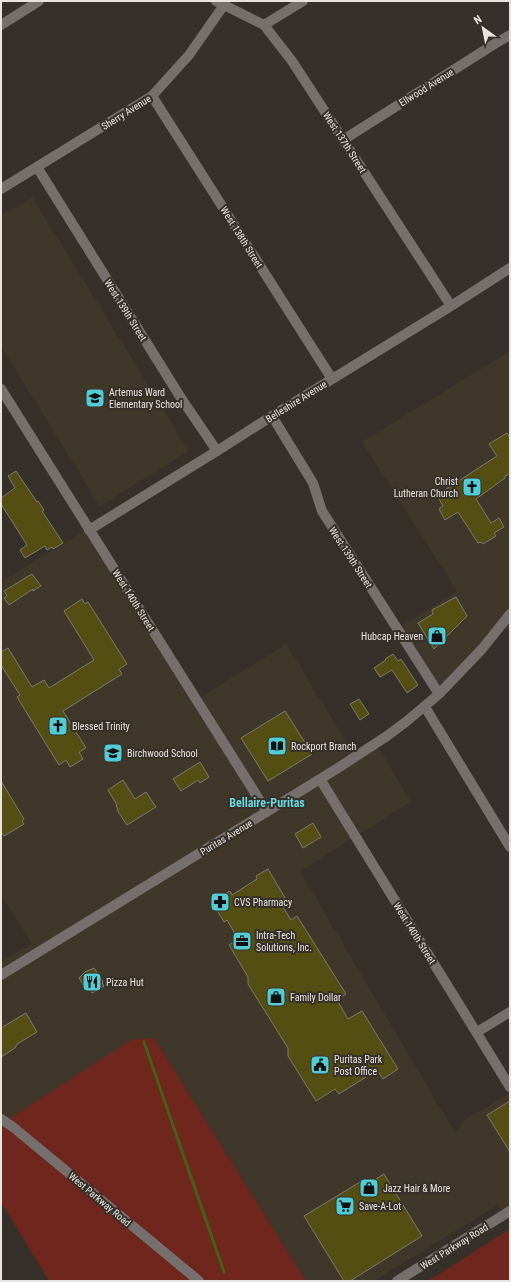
<svg xmlns="http://www.w3.org/2000/svg" width="511" height="1282" viewBox="0 0 511 1282" font-family="'Roboto Condensed',sans-serif">
<rect width="100%" height="100%" fill="#353029"/>
<path fill="#3f372a" d="M32,197L189,451L100,506L1,346V216Z
M510,351V630L498,625L440,690L400,627L457,591L362,442Z
M85,530L193,702L286,644L353,753L374,740L411,802L300,871L455,1133L463,1121L510,1093V1211L504,1214L498,1205L374,1281H306L154,1038L1,1124V962L32,943L1,895V582Z"/>
<path fill="#6f261c" d="M154,1038L306,1281H49L1,1202V1124L131,1040Z
M510,1229V1281H428Z"/>
<g fill="none" stroke-linecap="round" stroke-linejoin="round">
<path stroke="#456119" stroke-width="3" d="M144,1042L224,1272"/>
</g>
<path fill="#544e13" stroke="#7c7b71" d="M507,433L510,438V474L505,476V478L476,499L491,523L499,518L504,527L494,533L496,536L483,544L481,542L478,543L458,512L445,520L439,509L443,506L437,495L497,456L489,444Z
M16,471L37,502L38,501L44,510L42,511L63,543L53,549L52,547L47,550L45,546L25,558L20,550L27,545L1,504V498L15,488L8,476Z
M32,574L41,586L33,591V589L9,605L4,598L7,596L4,591Z
M456,597L467,616L434,649L418,623L433,614L432,610Z
M82,599L85,604L88,602L127,664L119,669L122,674L63,711L86,748L79,752L83,759L70,767L66,760L59,765L17,697L20,695L1,665V652L8,648L32,687L44,680L49,688L94,660L64,611Z
M393,654L398,661L401,659L418,685L407,693L392,670L380,677L374,668L386,660L385,659Z
M359,699L369,714L360,720L350,704Z
M285,711L312,754L268,781L241,738Z
M200,762L209,777L200,783L198,780L181,791L173,779Z
M123,780L135,799L146,792L156,807L127,825L117,810L118,809L116,806L117,805L108,790Z
M1,781L24,819L22,821L24,824L4,836L1,832Z
M313,823L321,837L303,848L295,834Z
M268,869L287,901L281,904L291,920L297,916L346,994L337,1000L348,1019L362,1011L398,1069L383,1079L377,1070L339,1094L335,1089L316,1101L288,1056V1048L248,984V977L229,945L238,939L227,920L224,922L212,902L230,891L232,895L257,879L256,876Z
M94,968L103,982L102,983L104,986L92,993L90,990L87,991L79,978L85,972Z
M26,1013L37,1032L17,1044L15,1048L1,1057V1028Z
M510,1101V1152L487,1115Z
M384,1174L422,1236L350,1281H344L304,1216L365,1179L368,1184Z"/>
<g fill="none" stroke-linecap="round" stroke-linejoin="round">
<path stroke="#75706e" stroke-width="10" d="M216,1L264,25L292,61L451,306
M1,25L39,1
M264,25L303,1
M152,96L332,379
M343,140L496,43L510,35
M37,167L181,398L217,451
M1,189L152,96L189,55L224,5
M1,389L267,812
M272,416L313,483L322,511L439,694
M89,530L217,451L272,416L451,306L510,268
M425,707L510,847
M320,779L510,1087
M1,975L338,768L387,736L407,721L439,694L482,649L510,614
M477,1032L510,1012
M1,1119L13,1127L199,1281
M397,1281L510,1211"/>
</g>
<defs>
<symbol id="school-square" viewBox="-11 -11 22 22"><rect x="-9" y="-9" width="18" height="18" rx="4" fill="#51ccd5" stroke="#353029"/><path d="M0-5L7-2L0 1L-7-2ZM-4 1L0 2.5L4 1V4Q0 6-4 4Z" fill="#111"/></symbol>
<symbol id="church-square" viewBox="-11 -11 22 22"><rect x="-9" y="-9" width="18" height="18" rx="4" fill="#51ccd5" stroke="#353029"/><path d="M-1.2-6h2.4v3.5h3.3v2.4h-3.3V6h-2.4V-.1h-3.3v-2.4h3.3Z" fill="#111"/></symbol>
<symbol id="shop-square" viewBox="-11 -11 22 22"><rect x="-9" y="-9" width="18" height="18" rx="4" fill="#51ccd5" stroke="#353029"/><path d="M-5-2.5h2.3a2.7 3.5 0 0 1 5.4 0H5L5.5 6h-11ZM-1.5-2.5h3a1.5 2.3 0 0 0-3 0Z" fill="#111"/></symbol>
<symbol id="library-square" viewBox="-11 -11 22 22"><rect x="-9" y="-9" width="18" height="18" rx="4" fill="#51ccd5" stroke="#353029"/><path d="M-6-4Q-3-5.5-.7-3.5V5Q-3 3-6 4ZM6-4Q3-5.5 .7-3.5V5Q3 3 6 4Z" fill="#111"/></symbol>
<symbol id="pharmacy-square" viewBox="-11 -11 22 22"><rect x="-9" y="-9" width="18" height="18" rx="4" fill="#51ccd5" stroke="#353029"/><path d="M-2-6h4v4h4v4h-4v4h-4v-4h-4v-4h4Z" fill="#111"/></symbol>
<symbol id="office-square" viewBox="-11 -11 22 22"><rect x="-9" y="-9" width="18" height="18" rx="4" fill="#51ccd5" stroke="#353029"/><path d="M-6-3h4V-5.5h4V-3h4V5H-6ZM-1-4.5V-3h2v-1.5ZM-6 0V1H6V0Z" fill="#111"/></symbol>
<symbol id="restaurant-square" viewBox="-11 -11 22 22"><rect x="-9" y="-9" width="18" height="18" rx="4" fill="#51ccd5" stroke="#353029"/><path d="M-5-6h1v4h1v-4h1v4h1v-4h1v5L-1.5 .5V6h-2V.5L-5-1ZM5-6V6H3V1.5H1.5Q1.5-4 5-6Z" fill="#111"/></symbol>
<symbol id="civic-square" viewBox="-11 -11 22 22"><rect x="-9" y="-9" width="18" height="18" rx="4" fill="#51ccd5" stroke="#353029"/><path d="M-.6-6.5H3V-4.5H.6V-3L4-1V1h2V6H-6V1h2V-1L-.6-3ZM-1.2 2.5V6h2.4V2.5Z" fill="#111"/></symbol>
<symbol id="supermarket-square" viewBox="-11 -11 22 22"><rect x="-9" y="-9" width="18" height="18" rx="4" fill="#51ccd5" stroke="#353029"/><path d="M-6-5.5h2.5l.6 2H6L4.5 2H-2.5L-4.4-4H-6ZM-1.5 3.2a1.3 1.3 0 1 0 .1 0ZM3 3.2a1.3 1.3 0 1 0 .1 0Z" fill="#111"/></symbol>
</defs>
<g fill-rule="evenodd">
<use href="#school-square" x="84" y="387" width="22" height="22"/>
<use href="#church-square" x="461" y="476" width="22" height="22"/>
<use href="#shop-square" x="426" y="625" width="22" height="22"/>
<use href="#church-square" x="47" y="715" width="22" height="22"/>
<use href="#library-square" x="266" y="735" width="22" height="22"/>
<use href="#school-square" x="102" y="742" width="22" height="22"/>
<use href="#pharmacy-square" x="209" y="891" width="22" height="22"/>
<use href="#office-square" x="231" y="930" width="22" height="22"/>
<use href="#restaurant-square" x="81" y="971" width="22" height="22"/>
<use href="#shop-square" x="265" y="986" width="22" height="22"/>
<use href="#civic-square" x="309" y="1054" width="22" height="22"/>
<use href="#shop-square" x="358" y="1177" width="22" height="22"/>
<use href="#supermarket-square" x="334" y="1195" width="22" height="22"/>
</g>
<g text-anchor="middle" stroke-width="4" stroke-linejoin="round" paint-order="stroke">
<g font-size="10" fill="#e8e5e0" stroke="#353029">
<text transform="translate(426 87) rotate(-32)" y="4">Ellwood Avenue</text>
<text transform="translate(126 112) rotate(-32)" y="4">Sherry Avenue</text>
<text transform="translate(345 142) rotate(57)" y="4">West 137th Street</text>
<text transform="translate(242 237) rotate(58)" y="4">West 138th Street</text>
<text transform="translate(126 310) rotate(58)" y="4">West 139th Street</text>
<text transform="translate(296 401) rotate(-32)" y="4">Belleshire Avenue</text>
<text transform="translate(351 557) rotate(57)" y="4">West 139th Street</text>
<text transform="translate(134 600) rotate(58)" y="4">West 140th Street</text>
<text transform="translate(226 837) rotate(-31)" y="4">Puritas Avenue</text>
<text transform="translate(415 933) rotate(58)" y="4">West 140th Street</text>
<text transform="translate(100 1199) rotate(40)" y="4">West Parkway Road</text>
<text transform="translate(454 1246) rotate(-32)" y="4">West Parkway Road</text>
</g>
<g font-size="10" fill="#e8e5e0" stroke="#353029" text-anchor="start">
<text x="109" y="396">Artemus Ward<tspan x="109" dy="12">Elementary School</tspan></text>
<text x="458" y="485" text-anchor="end">Christ<tspan x="458" dy="12">Lutheran Church</tspan></text>
<text x="423" y="640" text-anchor="end">Hubcap Heaven</text>
<text x="72" y="730">Blessed Trinity</text>
<text x="291" y="750">Rockport Branch</text>
<text x="127" y="757">Birchwood School</text>
<text x="234" y="906">CVS Pharmacy</text>
<text x="256" y="939">Intra-Tech<tspan x="256" dy="12">Solutions, Inc.</tspan></text>
<text x="106" y="986">Pizza Hut</text>
<text x="290" y="1001">Family Dollar</text>
<text x="334" y="1063">Puritas Park<tspan x="334" dy="12">Post Office</tspan></text>
<text x="383" y="1192">Jazz Hair &amp; More</text>
<text x="359" y="1210">Save-A-Lot</text>
</g>
<g font-size="12" font-weight="bold" fill="#6ad6de" stroke="#353029">
<text x="267" y="807">Bellaire-Puritas</text>
</g>
</g>
<rect width="511" height="1282" fill="none" stroke="#e8e5e0" stroke-width="4"/>
<g transform="translate(483 28) rotate(327)" stroke="#353029" stroke-width="3" paint-order="stroke">
<path d="M0-3L7 15L0 10L-7 15Z" fill="#e8e5e0"/>
<text y="-6" font-size="11" font-weight="bold" text-anchor="middle" fill="#e8e5e0">N</text>
</g>
</svg>
